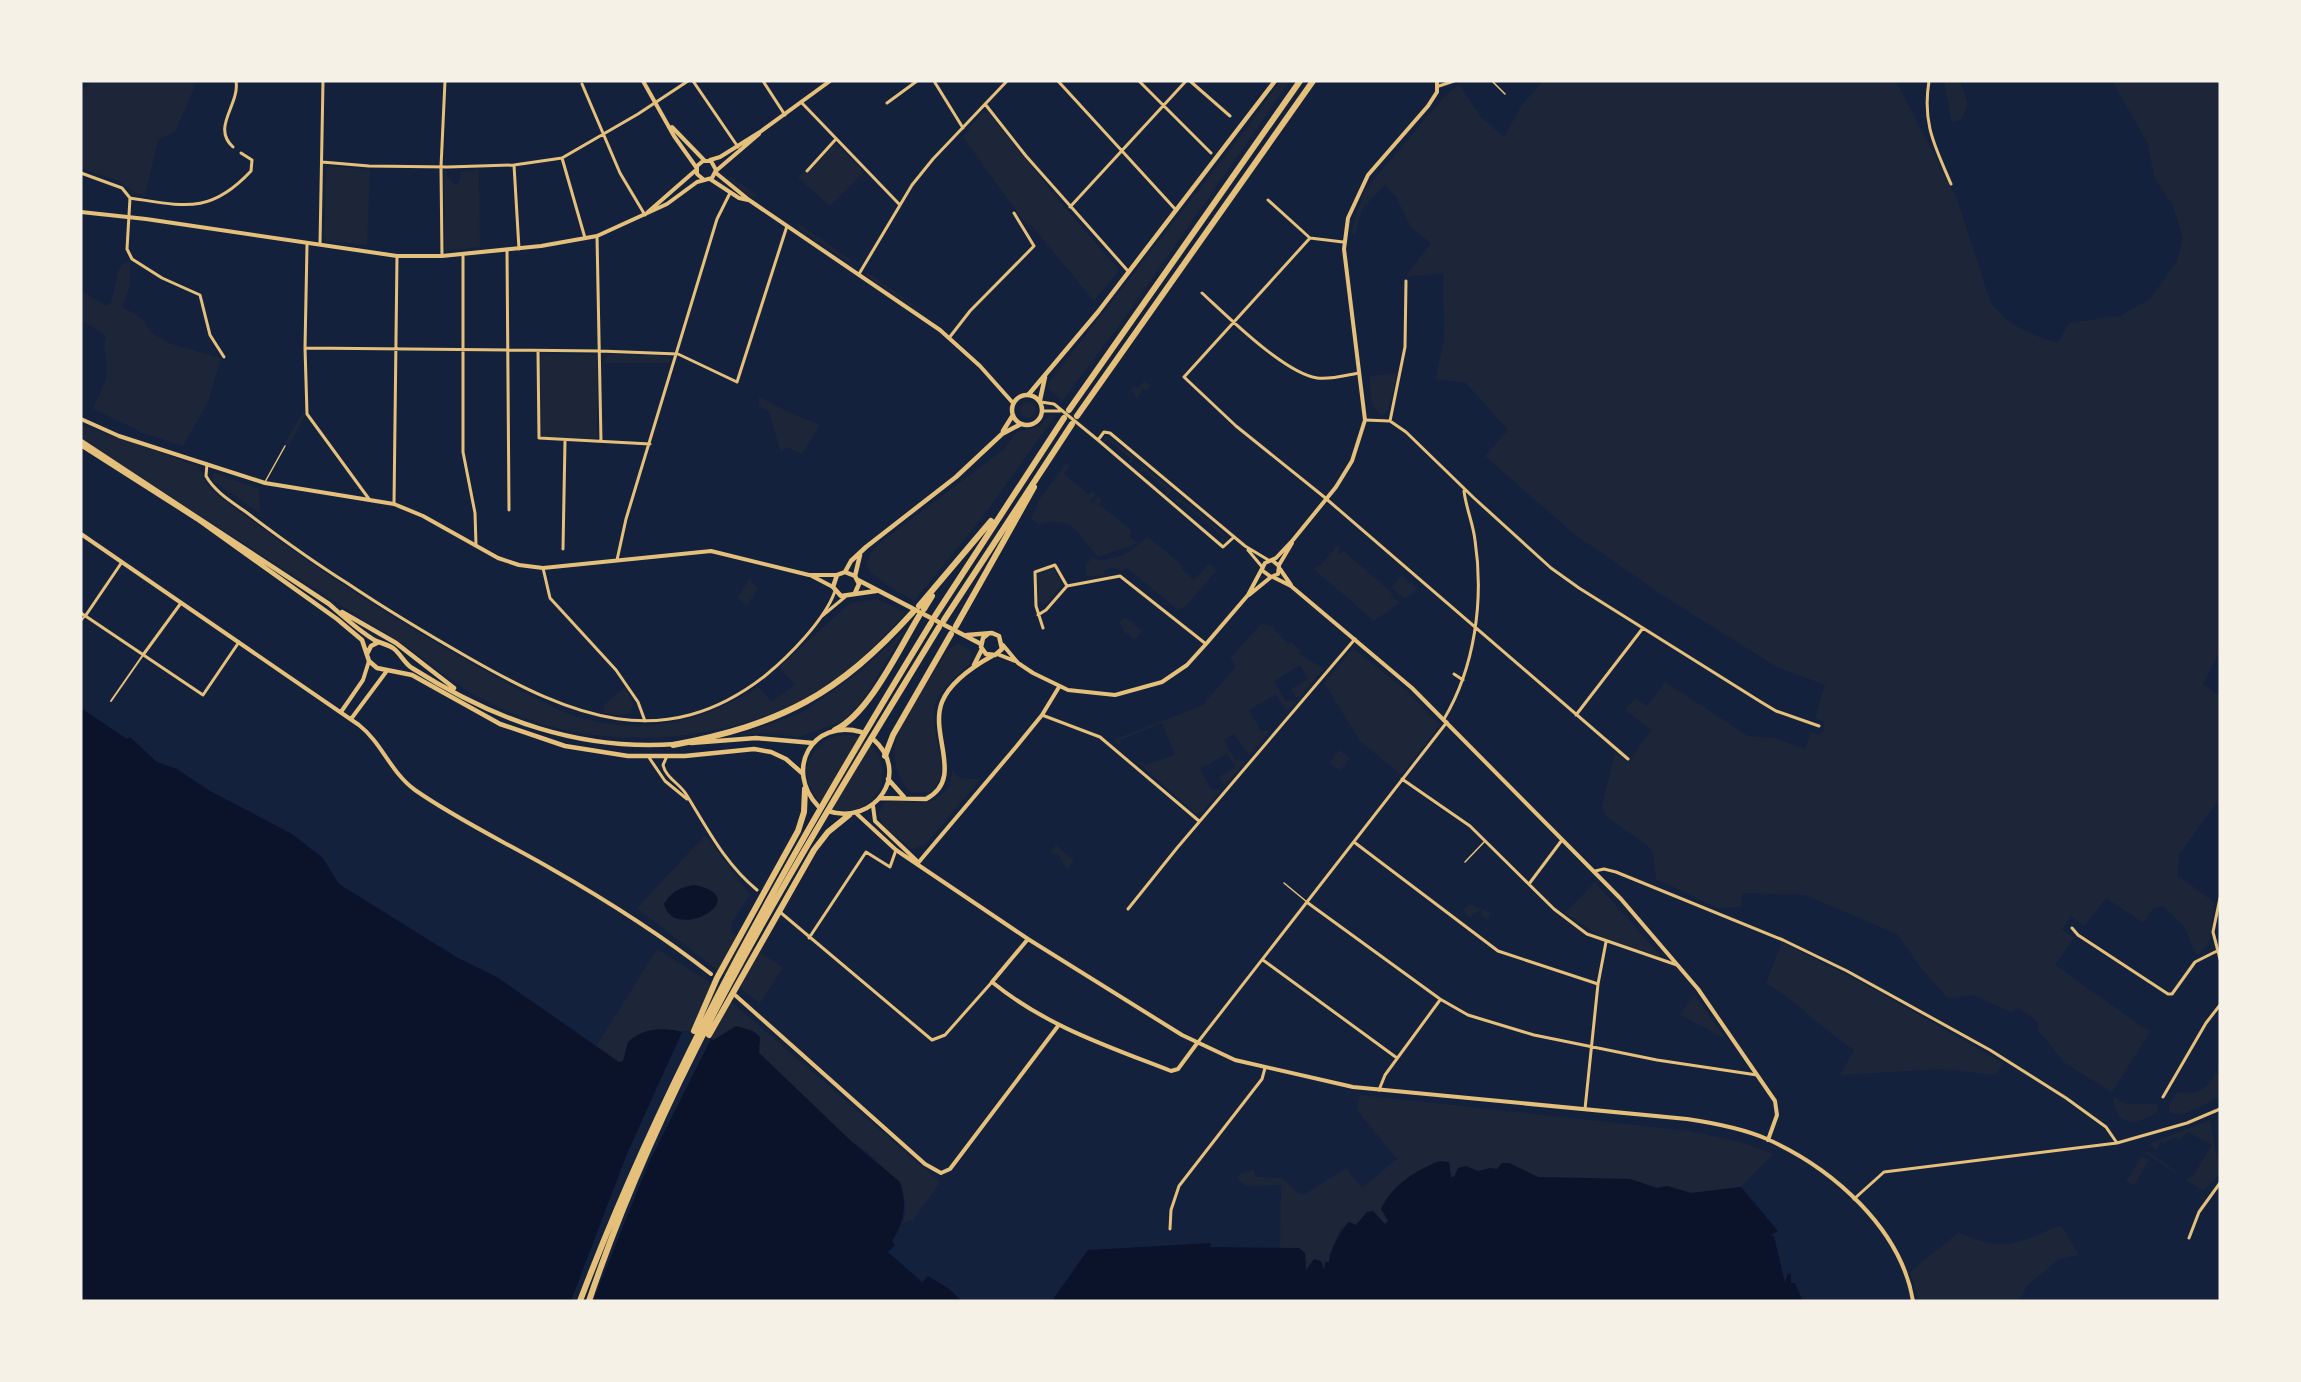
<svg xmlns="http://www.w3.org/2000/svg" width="2301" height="1382" viewBox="0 0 2301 1382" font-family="Literata,serif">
<rect width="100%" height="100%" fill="#14213d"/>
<path fill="#1d2539" d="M94,81H191L195,86L175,132L158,140L145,196L137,194L119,181L81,168V91Z
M1280,81H1290L1118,327L1062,401L1047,387L1049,382L1247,128Z
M1543,81H1896L1957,199L1990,301C2006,325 2031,335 2058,343L2069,323L2120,316L2150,299L2177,261L2183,238L2173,206L2154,177L2148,144L2112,81H2220V651L2203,684L2220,696V798L2179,855L2177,875L2214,902C2211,921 2216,946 2196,955L2184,926L2163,906L2153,908L2144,923L2106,898L2084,926L2071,916L2062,929L2074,938L2055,965L2150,1032L2112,1092L2065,1063L2038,1030V1022L2018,1008L2011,1012L1972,995L1948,999L1921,968L1897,934L1805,895L1742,893L1741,907L1718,908L1656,879L1653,853L1647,845L1607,817L1602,807L1615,752L1628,763L1651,730L1625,710L1635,698L1647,706L1665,682L1748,736L1774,738L1805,749L1811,732L1819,735L1824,731V722L1815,718L1825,685L1777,667L1662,595L1573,533L1485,456L1508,430L1466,383L1436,379L1444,339L1443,273L1405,277L1431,243L1411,227L1395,195L1385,185L1362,209L1355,236L1351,231L1365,190L1444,97L1459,84L1480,116L1504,137L1522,105Z
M1944,81H1960L1968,104L1961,120L1952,122Z
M981,113H989L1066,209L1118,268V272L1094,301L1031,225L1026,224L963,137Z
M834,144H836L864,172L830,206L798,178L805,170L808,173Z
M328,166L370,170L367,245L327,241L324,238L326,169Z
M479,169L480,247L445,251L444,170H446L447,176L454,184L458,185L461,172Z
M728,177L733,178L758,196L751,197L725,178Z
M799,224L851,260L850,263L798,228Z
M124,262H130V285L123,307L142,319L152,333L168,343L221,358L208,402L183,446L146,434L93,409C97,395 107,385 107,369C107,356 102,349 106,336L81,320V290L106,306L111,303L119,269Z
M866,271L947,329L867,276Z
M542,354L595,355L597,357V439L544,437L541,435L540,362Z
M609,354L669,356L671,360L670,363H603Z
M1398,373L1388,410L1384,415L1379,414L1372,404L1369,376Z
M1144,381L1151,386L1147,391L1143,389L1137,398L1131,390L1135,386L1138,388Z
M759,396L786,411L820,425L802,454L786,447L781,453L769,412L759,406Z
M1020 410a8 8 0 1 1 16 0a8 8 0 1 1-16 0Z
M304,411L305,416L289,445L285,442Z
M1051,415L1055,416L982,518L914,601C897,591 878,582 866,566L871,553L881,542L1004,449L1017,432L1038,427Z
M81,425L198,466L208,486L220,497C306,563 396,622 491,674C526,693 563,717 603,723C662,732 709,717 759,687L771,702L795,685L779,667L850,603L877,599L906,612C873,650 831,690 784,709C685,749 575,749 480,698C451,682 426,659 398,641C292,575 187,507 81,439Z
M1106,436L1134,457L1132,462H1127L1131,459L1108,440L1103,442Z
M1066,463L1070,466L1064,474L1089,495L1092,491L1096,494L1090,501L1092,504L1098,497L1102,500L1099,504L1132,531L1129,536L1138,543L1098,557C1077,534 1075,515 1039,524L1031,519L1039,500Z
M1141,467H1145L1172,490L1167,496L1165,494L1168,491L1144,471L1140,473Z
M215,473L259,489L260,513L214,482L212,476Z
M1178,497L1225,535L1223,541L1219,539L1224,537L1181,502H1175Z
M1147,536L1183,566L1181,569L1194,580L1209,564L1217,570L1184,608L1182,607L1178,610L1126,567L1122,571L1114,567L1104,571L1105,575L1087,577L1085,566L1092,557C1108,567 1137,549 1147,536Z
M1338,545L1340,548L1338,552L1341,554L1344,551L1392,593L1391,595L1400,603L1374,621L1314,569L1317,565L1319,567Z
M1053,567L1062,585L1047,603L1041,604L1038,601L1037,575Z
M1402,575L1418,589L1405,599L1391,588Z
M749,579L758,589L747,605L737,598Z
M1125,617L1142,631L1134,640L1124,631L1119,622Z
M1261,624L1271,626L1288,644L1291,642L1301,650L1299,653L1323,669L1300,697H1296L1291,689L1308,679L1300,665L1274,681L1285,700L1296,702L1289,709H1285L1276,694L1249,710L1261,731H1270L1249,756L1234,734L1224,740L1235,760L1246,761L1224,786L1219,777L1235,767L1227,754L1200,769L1211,789L1221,790L1202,812L1196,814L1139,763L1142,761L1144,765L1175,755L1162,723L1120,740L1121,744L1119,745L1113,740L1203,705L1236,666L1230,658Z
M904,631L867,694L846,720L798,737L766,733L739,735L801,713L860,672Z
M958,643L971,651V662C959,674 941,687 935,704C927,731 957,774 929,793L910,792C898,779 891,759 896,740C902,718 934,673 947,651Z
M1353,648L1407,691L1440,725L1401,775L1360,741L1324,683Z
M625,687L633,704L630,713L621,715L604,713V705Z
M807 773a38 38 0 1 1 76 0a38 38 0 1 1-76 0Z
M1339,750L1350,758L1340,771L1329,763Z
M952,771L960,778L980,780L925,845L912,849L885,828L878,814L884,804C902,792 920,816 943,793C950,787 952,780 952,771Z
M705,835L750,895L733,920L731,932L783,968L760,1003L637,908Z
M1056,845L1074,861L1067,870L1059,856L1050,852Z
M1595,882L1662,957L1603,938L1565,913Z
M1469,904L1491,913L1488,920L1481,916L1482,911L1480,910L1469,918L1463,909Z
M1782,942L1879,992L2003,1063L1995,1075L1941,1069L1840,1075L1854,1050C1823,1030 1798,1002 1766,983Z
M657,949L706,980L940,1182L914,1219L903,1224L906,1208L902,1187L869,1153L851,1141L759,1053L758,1048L730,1029L714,1040C677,1032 661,1020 628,1042L623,1061L619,1062L595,1048Z
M1694,994L1726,1039L1680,1015Z
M2220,1070V1096C2206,1103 2185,1119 2169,1112V1104L2177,1092C2200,1097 2206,1087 2220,1070Z
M1360,1095L1690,1131L1744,1143L1773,1154L1741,1187L1691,1193L1667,1186L1657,1188L1630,1179L1538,1177L1509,1163L1497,1170L1490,1168L1451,1177L1449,1162L1385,1225L1367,1212L1356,1225L1341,1228L1329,1256V1263L1326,1262V1269L1306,1271L1305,1253L1299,1248H1280L1281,1185L1246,1186L1237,1178L1240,1174L1254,1169L1256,1177L1282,1178L1298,1193L1305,1194L1346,1168L1362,1188L1397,1159L1357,1110Z
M2113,1097L2127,1104H2157L2158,1111C2137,1127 2115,1127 2113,1097Z
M2210,1120L2220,1174L2203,1191L2185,1179L2193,1176L2212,1145L2188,1132L2179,1140L2174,1137L2165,1143L2160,1142L2156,1150L2149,1144Z
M2144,1152H2149L2178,1173L2177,1174Z
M2142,1156L2149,1160L2134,1185L2126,1181Z
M2061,1225L2079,1255L2059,1259L2027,1286L2019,1301H1919L1910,1272L1959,1232C2003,1255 2019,1242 2061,1225Z"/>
<path fill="#0b132b" d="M81,708L127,739L130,737L157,762L177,769L210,791L292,834L323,858L339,884L458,958L497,977L619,1062L623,1061L628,1042C653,1019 684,1033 714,1040L736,1026L753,1031L760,1037L759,1053L851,1141L900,1182C907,1205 905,1221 892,1241L895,1245L888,1252L922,1282L928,1276L948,1288L962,1301H81Z
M694,885C758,897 673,944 664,904C671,892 680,887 694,885Z
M1440,1161L1449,1162L1451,1177H1454L1458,1168L1466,1166L1478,1171L1490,1168L1497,1169L1502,1163H1509L1538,1177L1630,1179L1657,1188L1667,1186L1691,1193L1741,1187L1778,1231L1770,1236H1774L1785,1283L1788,1273L1791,1274V1283H1795L1803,1301H1056L1053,1299L1088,1250L1210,1243L1211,1247L1299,1248L1305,1253L1306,1270L1314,1259L1321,1261L1324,1270L1325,1262H1329C1329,1253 1341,1229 1349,1222L1356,1225L1367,1212L1373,1211L1385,1224L1388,1221L1381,1209C1391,1186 1417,1169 1440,1161Z"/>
<path fill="#14213d" d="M683,1030L712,1037L649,1162L593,1301H571L627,1154Z"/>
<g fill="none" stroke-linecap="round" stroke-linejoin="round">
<path stroke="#e5c07b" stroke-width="1.5" d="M1492,81L1505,94
M265,482L285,446
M1465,862L1485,841
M1284,883L1307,902"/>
<path stroke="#e5c07b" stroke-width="2" d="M81,621L85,616
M111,701L143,655"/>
<path stroke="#e5c07b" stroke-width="3" d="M693,81L738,147
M763,81L785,115
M934,81L963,128
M1058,81L1176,210
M1139,81L1211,153
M1190,81L1230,116
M1929,81C1922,124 1935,146 1951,184
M582,84L620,173L645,215
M1439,86L1454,81
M801,102L899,204
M887,103L917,81
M985,104L1026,156L1128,271
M233,147C211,127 240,105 236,81
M562,158L585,238
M322,162L369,166L448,167L514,165L562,158L638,114L688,81
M514,165L519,249
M807,171L836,139
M81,173L122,188L130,198L127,249L132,259L162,278L200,295L210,335L224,357
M130,198C184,206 210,215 251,171L252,160L241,153
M1268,200L1310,238L1184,377L1236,426L1323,496L1628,759
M1070,207L1186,81
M597,236L601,441
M1310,238L1343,242
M320,244L323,81
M307,245L305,348L307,414L369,499
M507,250L509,510
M463,255V452L475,513L476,545
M442,256L441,167L445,81
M859,274L912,185L933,159L1007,81
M1202,293C1227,316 1284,373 1317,378C1330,380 1347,375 1359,373
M949,338L970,311L1034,246L1014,213
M305,348L600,351L678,354L737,382L787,226
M538,351L539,438L650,444
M1041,402L1054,404L1098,440L1104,432L1110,433L1245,546L1270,561
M1043,411H1060
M1365,420L1390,421L1406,432L1474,498L1551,568L1579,588L1761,702L1776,711L1819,726
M1390,421L1405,347L1406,281
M1098,440L1223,547L1234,537
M207,464L206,476C215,492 232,502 246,512C279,537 312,561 347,583C387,610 429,635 471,659C571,716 663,756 766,675C789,656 825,620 835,591
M394,504L397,256
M563,549L565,441
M1248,550L1263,568
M617,560L626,519L717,219L730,193
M543,568L550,598L616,670L638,702L645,721
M81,613L203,695L239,642
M86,615L122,562
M1038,615L1046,610L1067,586L1120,576L1206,644
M822,616L845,597
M1043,628L1036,606L1035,572L1055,565L1067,586
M143,655L181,603
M1454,674L1463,680
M1042,715L1100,737L1199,821
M1576,715L1643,628
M1444,719C1475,667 1484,600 1475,540C1473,523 1466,508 1464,491
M648,756L665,781L687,799
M667,756L663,765C666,778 679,783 686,794C707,828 725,864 757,890
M1402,779L1470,826L1554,909L1587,934L1677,965
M1354,842L1498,951L1598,984
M1595,871L1604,869L1616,872L1783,940L1847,971L1990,1050L2066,1098L2106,1127L2117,1143
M1529,884L1562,840
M2220,898L2213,932L2220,959
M1308,903L1440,999L1468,1015L1534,1035L1657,1060L1757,1075
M1128,909L1177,848L1355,639
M780,912L932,1040L945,1035L992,982
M2072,928L2078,935L2168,994H2172L2195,962L2217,951
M809,938L866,852L890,867L896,850
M1263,960L1397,1058
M1198,1042L1447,722
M1379,1090L1385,1075L1440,1000
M2163,1097L2206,1023L2220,1005
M1585,1109L1598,984L1606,942
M1854,1199L1884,1172L2117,1143L2187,1123L2220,1109
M1170,1229L1171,1210L1179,1186L1262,1079L1265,1068
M2189,1238L2199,1212L2220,1183"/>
<path stroke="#e5c07b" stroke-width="4" d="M643,81L674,136L696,167
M672,127L704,160
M710,160L720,157L760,132L830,81
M717,170L759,134
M716,173L749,200L940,330L980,366L1013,403
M710,179L739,198L748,200
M81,212L146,219L397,256H442L541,246L597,236L667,204L697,182L712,178L716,170L711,161H703L697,166V174L703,179
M648,212L696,170
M81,419L119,436L265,483L394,504L423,516L498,558L519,565L543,568L711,551L809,575H837
M81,534L359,725C382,743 391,773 415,790C458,820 505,842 550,868C606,900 660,934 711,974
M1279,565L1292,543
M1280,569L1291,585
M1263,571L1271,577L1278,574L1279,566L1273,561
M810,575L833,587
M1273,577L1291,586L1412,688L1621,899L1698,989L1775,1101L1777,1115L1768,1140
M1249,595L1271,577
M1003,645L1018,663L1033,673L1068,690L1115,695L1162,682L1187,665L1206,644L1248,595L1265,563L1276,558L1293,540L1336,487L1352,461L1365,420L1344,249L1348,218L1368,175L1428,106L1437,92V81
M997,654L1015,661
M341,712L363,680L369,661
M351,719L386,672
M873,806L875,821L916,860
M857,814L896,850L1028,939L1182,1035L1235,1060L1353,1087L1687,1119C1714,1123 1742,1128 1767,1139C1832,1168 1901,1228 1913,1301
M918,863L1016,747L1042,715L1059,687
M1028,939L992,982C1046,1026 1107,1046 1171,1071L1178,1069L1198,1042
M735,995L925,1164L941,1173L950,1169L1058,1026"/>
<path stroke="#e5c07b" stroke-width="4.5" d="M1029,394L1098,312L1275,81
M1012 410a15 15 0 1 1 30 0a15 15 0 1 1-30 0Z
M1040,400L1045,377
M1003,431L1013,415
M81,441L329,604
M81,445L197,519L337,619L362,640L369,661L377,668L412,675L500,724L565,746L628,756H685L754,749L771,752L786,759L802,773
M845,572L851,561L866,547L956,477L1002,434L1021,424
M855,576L860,555
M858,580L981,644
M855,593L859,584L855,576L845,572L837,575L833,587L841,596L876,591
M329,604C344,617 359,631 376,641C382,643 388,645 393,648C401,654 404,663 412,668C494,720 579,751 676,744
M342,612L396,643L454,688
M967,635L992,633L999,636L1002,649L995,655L986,654L981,647L983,638L988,634
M367,654L371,646L379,642
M974,665L982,649
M691,743L756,738L813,743
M888,779L904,797
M880,798L926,799C965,779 929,735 942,702C950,682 974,666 992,656
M818,806C784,770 812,718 861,732
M828,811C875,826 912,773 873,739"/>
<path stroke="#e5c07b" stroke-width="6" d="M1069,410L1300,81
M1077,416L1313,81
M919,606L991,521
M924,609L932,596
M935,616L1064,418
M944,620L1072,424
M956,626L1034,487
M835,730C869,714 899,649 919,616
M673,745C782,724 838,695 913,612
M885,756L893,735L951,634
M694,1031L717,978L798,831L804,812L805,789
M709,1035L814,850L828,832L849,815
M580,1301C671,1061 798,841 931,623
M589,1301C670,1060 808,843 939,627"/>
</g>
<rect width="2301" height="1382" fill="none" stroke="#f6f1e7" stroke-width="165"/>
</svg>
